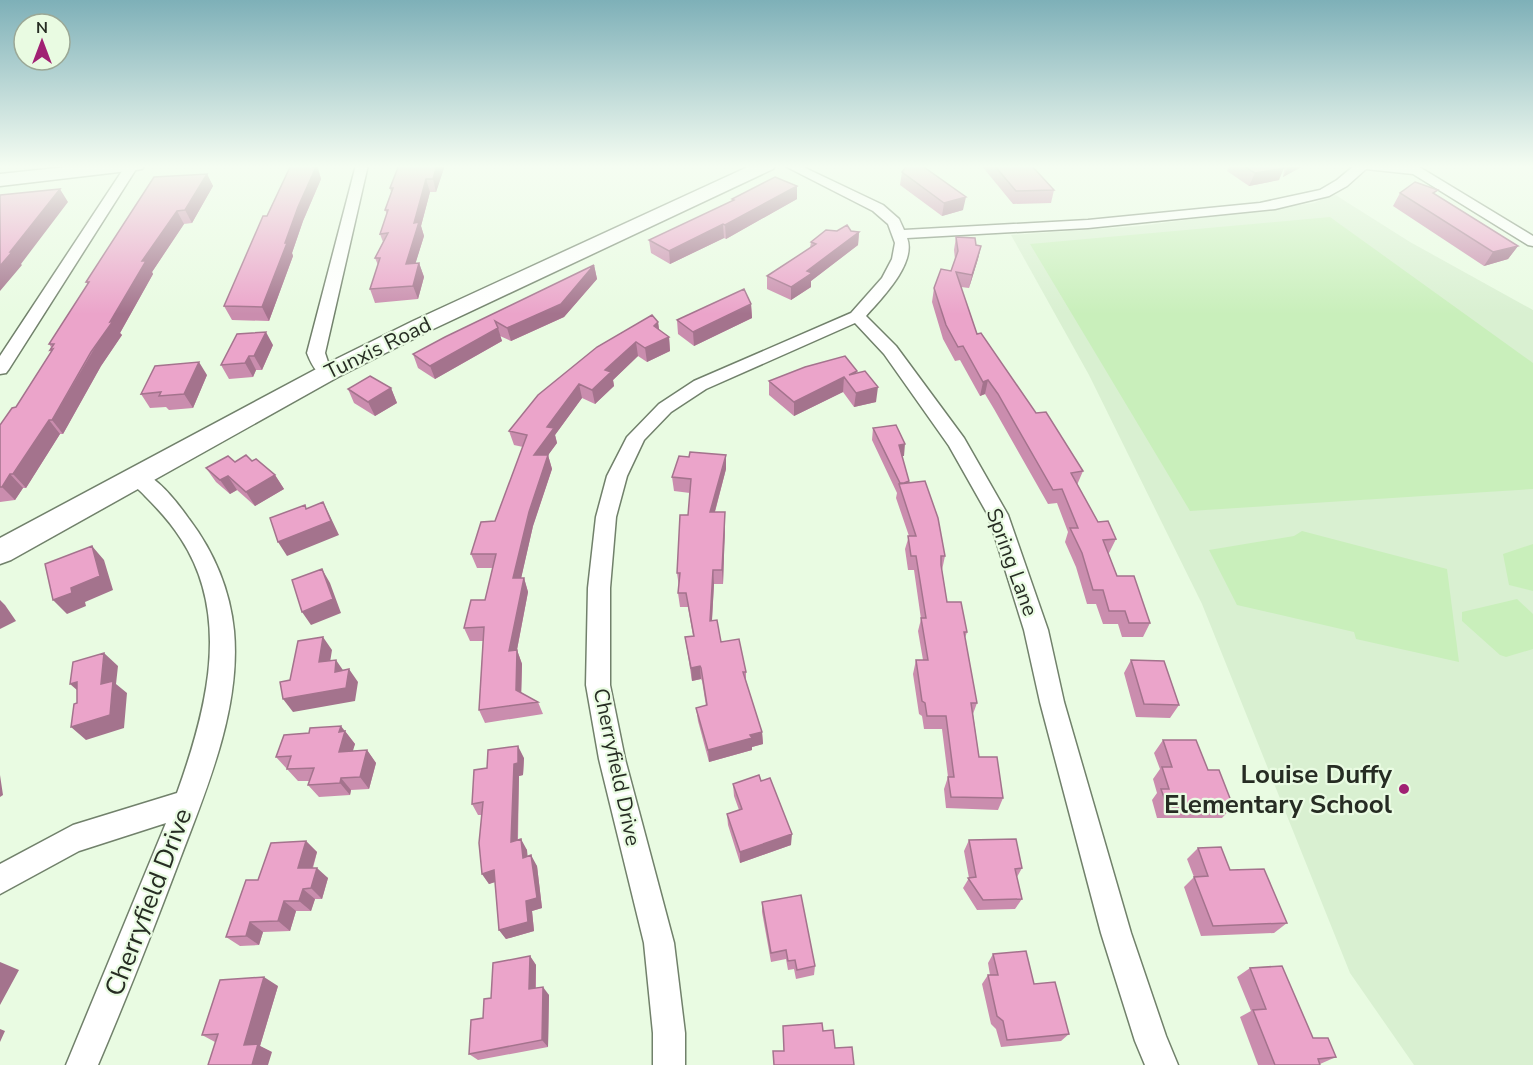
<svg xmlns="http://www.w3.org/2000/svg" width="1533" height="1065" viewBox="0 0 1533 1065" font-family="'Nunito Sans',sans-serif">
<rect width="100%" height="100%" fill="#e9fbe2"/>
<path fill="#d9f0d1" d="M1334,194L1410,242L1533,310V1065H1414L1350,973L1202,604L1089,375L1011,235L1140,226L1314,203Z"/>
<path fill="#c9efbb" d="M1330,217L1533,363V489L1190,511L1030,244Z
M1302,531L1447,569L1459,662L1356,639L1354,632L1237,605L1209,550L1294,536Z
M1533,544V591L1509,585L1503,554Z
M1517,599L1533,614V649L1506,657L1500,655L1462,621V612Z"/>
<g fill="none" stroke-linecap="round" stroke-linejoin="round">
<defs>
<path id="street" d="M126,165L138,166L9,369L6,373L0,374V356Z
M356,165H368L325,353L328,362L338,372L335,376C319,380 312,366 307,353Z
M783,165H799L883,205L899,219L904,230L1088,220L1260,203L1320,190L1337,180L1355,165H1416L1533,236V246L1528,245L1413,174L1366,169L1347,186L1329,196L1275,209L1088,228L907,238C917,263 881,299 866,316L896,346L964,438L1008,515L1048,630L1064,702L1131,933L1166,1036L1178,1065H1145L1135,1041L1101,933L1040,702L1024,630L988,515L949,446L884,354L855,323L706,389L671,412L644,440L627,476L616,517L610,588V685L625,759L674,943L685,1033V1065H653V1033L644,943L599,759L586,685L588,588L596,517L607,476L627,437L659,404L694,381L851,313L882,278L892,259L895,243L888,224L873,211Z
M137,470C157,476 177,502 189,519C214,552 230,590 234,631C241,708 207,788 180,859C154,928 127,997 98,1065H66L166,823L79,851L0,894V864L73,825L177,793C206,712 232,617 181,539C171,523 159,510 146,497C140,490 132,485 127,477L130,472Z"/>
<path id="secondary" d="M85,165H145L142,169L136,170L0,186V174Z
M752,165H776L773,169L429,331L338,377L11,560L0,564V538L320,367L413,321Z"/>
</defs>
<use href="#street" stroke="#71816b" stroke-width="3"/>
<use href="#secondary" stroke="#71816b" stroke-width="3"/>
<use href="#street" fill="#fff" fill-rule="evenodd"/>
<use href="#secondary" fill="#fff" fill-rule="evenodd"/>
</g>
<path fill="#ca8dae" d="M291,165H317L321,179L303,221L292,253L293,256L269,321L232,320L224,306Z
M445,165L436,192H430L421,226L424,236L415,264L419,263L424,277L418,299L375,303L370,289L378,265L375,258L383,242L380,234L387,214L385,210L391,192L390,188Z
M981,165H1031L1054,190L1051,203L1013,204Z
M1230,165H1280L1279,180L1249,186L1227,171Z
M1285,165H1305L1283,177Z
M902,172L963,210L942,216L900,185Z
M207,174L213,186L192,223L184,224L152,272L153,274L120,333L122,335L101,366L63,434H60L26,488H23L15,500L0,502V425L16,407L51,352L50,350L51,347L49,344L88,285L86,282Z
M797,186V199L726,239L724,238L670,264L651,253L649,240L732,202V199Z
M1400,193L1435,194L1518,246L1508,259L1484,266L1393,206Z
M851,231L859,232L858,245L811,281V287L791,300L767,289V276L810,248L811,242Z
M956,237L976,245L981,246L978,259L969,288L961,287L977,334L1036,413L1083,471L1077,485L1098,522L1116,539L1109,553H1108L1117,576L1150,623L1143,637H1122L1118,624H1103L1096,604H1087L1076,567L1065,542L1068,532L1057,503L1048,504L994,409L985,394L980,396L960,360L955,361L943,339L932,302L934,288L951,271L955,259L954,250Z
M594,265L597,279L564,317L511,341L500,336L502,341L435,379L418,368L413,354Z
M751,304L752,318L694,346L678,334L677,320Z
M658,322L659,330L669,337L670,351L647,362L638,356L613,380L614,386L595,404L582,398L555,435L557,443L548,455L552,469L533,526L521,578H524L528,592L517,650L522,664L521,693L538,702L543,714L485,723L479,710L483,641H470L464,628L485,600L493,568H477L471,554L495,521L523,447L514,445L509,431Z
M273,345L262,370H256L253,377L229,379L221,365Z
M857,371L856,373L876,402L854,407L843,392L794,416L769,395V381Z
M207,375L193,408L169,410L166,407L150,408L141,394Z
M391,388L397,403L375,416L354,403L348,389Z
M873,428L904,456H902L909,483L945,556L942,570L947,602L967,632L965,638L977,703L973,714L979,757L1003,798L998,810L946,808L944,789L948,777L942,729H924L922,716L919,714L913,674L916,660H923L918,631L921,619L914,570H908L905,549L909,536L896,498L897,493L872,440Z
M252,461L275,475L284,489L255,506L237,490L230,494L216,482L206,468L235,462Z
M726,469L715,512L725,526L723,584H714L712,621L721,642L746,672V681L762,732L763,744L752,747V750L709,762L698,721L696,708L706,706L702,681L701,679L692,681L685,637L693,636L688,607H680L678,593L679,587L677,573L688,515L690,493L674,491L672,477Z
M1131,660L1179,705L1170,718L1136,717L1124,673Z
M345,731L355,744L352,751L367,750L376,763L369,789L351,790L350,795L319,797L308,785L310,781H298L276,757Z
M1163,740L1208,770L1233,806L1222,818H1157L1152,800L1157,793L1153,779L1160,769L1154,753Z
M524,758L523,775L519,776L518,840L527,850V857L537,866L542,908L532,911L534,931L506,939L499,930L495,882L489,884L482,874V815H478L472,804L487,768Z
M733,784L791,845L740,863L728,825L727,814L739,810L734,796Z
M969,840L1022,868L1017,877L1022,899L1015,909L977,910L963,888L969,878L964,851Z
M306,841L317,852L313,868L328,878L322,899H315L311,911H296L290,931L263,932L259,945L240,946L226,937L258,880Z
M1198,848L1230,870L1287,923L1274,933L1201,936L1184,887L1194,877L1187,859Z
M762,902L815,966L814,975L796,979L794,969L788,970L786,959L771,962L762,912Z
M993,954L1034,984L1069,1034L1061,1041L1001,1047L996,1029L991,1024L982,984L988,975H990L988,963Z
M530,956L536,965V988L549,995L548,1047L478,1060L469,1054L491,998Z
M1250,968L1313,1038L1336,1057L1320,1064V1065H1258L1240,1017L1251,1011L1237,977Z
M278,986L260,1046L272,1052L215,1042L202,1035Z"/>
<path fill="#a4738d" d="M314,165H317L321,179L303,221L292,253L293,256L269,321L262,307L285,243Z
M437,165H445L436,192L433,179Z
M1289,165H1305L1283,177Z
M1284,168L1279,180L1249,186L1255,173Z
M207,174L213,186L192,223L185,210Z
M426,179L430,192L421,226L424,236L411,278L406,264L414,223Z
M797,186V199L726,239L725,225Z
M60,189L68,202L21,264L22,265L0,291V266L10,252Z
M966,197L963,210L942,216L944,203Z
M177,211L184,224L152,272L153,274L120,333L122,335L101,366L63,434L52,420L110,322L142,261Z
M723,224L724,238L670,264L669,251Z
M859,232L858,245L811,281V287L791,300V287L807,271Z
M981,246L978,259L969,288L972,275Z
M1518,246L1508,259L1484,266L1493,252Z
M419,263L424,277L418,299L413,286Z
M594,265L597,279L564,317L511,341L507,328Z
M751,304L752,318L694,346L693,332Z
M658,322L660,336L654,326Z
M498,328L502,341L435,379L430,366Z
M266,332L273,345L262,370L254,356Z
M669,337L670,351L647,362L645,348Z
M636,342L638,356L613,380L614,386L595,404L592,390L605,370Z
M249,356L256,370L253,377L245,363Z
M199,362L207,375L193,408L184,394Z
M844,377L843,392L794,416V402Z
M988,380L985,394L980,396L983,382Z
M579,384L582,398L555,435L557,443L538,469L534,455L547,427Z
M878,387L876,402L854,407L856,393Z
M391,388L397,403L375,416L368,402Z
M49,420L60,434L26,488L13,474Z
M905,444L904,456H897L899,445Z
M548,455L552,469L533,526L518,592L513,578L529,512Z
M726,455V469L711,526L710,512Z
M10,474L23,488L15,500L2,487Z
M275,475L284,489L255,506L246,492Z
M228,476L237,490L230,494L220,480Z
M323,502L330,516L339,535L287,556L278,542Z
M725,512V526L723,584L722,570Z
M92,546L104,560L113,590L85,602L86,606L67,614L53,600L71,588Z
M322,569L330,583L341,613L311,625L302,612Z
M713,570L714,584L711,635L710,621Z
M524,578L528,592L514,665L509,651Z
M0,600L5,605L16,621L0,629Z
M323,637L332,650L328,675L319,662Z
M517,650L522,664L521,703L516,690Z
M104,653L118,666L116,684L127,693L124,728L86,740L71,727L101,684Z
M336,660L345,673L335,672Z
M700,666L701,679L692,681L691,668Z
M349,669L358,682L355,701L293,712L283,699Z
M77,682L85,697L70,684Z
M341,726L355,744L349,764L339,752V732Z
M762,732L763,744L752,747V750L709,762L708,750L750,735Z
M518,746L524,758L523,775L519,776L517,853L511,842L514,764Z
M367,750L376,763L369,789L360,777Z
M0,775L3,795L0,797Z
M341,778L351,790L350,795L340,783Z
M792,834L791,845L740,863V852Z
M521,839L527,850L529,869L523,858Z
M306,841L317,852L309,879L298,868Z
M531,855L537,866L542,908L532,911L534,931L506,939L499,930L526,901Z
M317,868L328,878L322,899L311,888Z
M494,870L501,880L489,884L482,874Z
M303,889L315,899L311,911L299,901Z
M284,901L296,911L290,931L278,921Z
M250,922L263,932L259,945L246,936Z
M530,956L536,965L535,998L529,989Z
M0,962L19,970L0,1005Z
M264,977L278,986L260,1046L272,1052L268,1065H252L244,1045Z
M543,987L549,995L548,1047L542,1040Z
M0,1029L5,1031L0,1042Z"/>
<path fill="#eba4ca" stroke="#a4738d" stroke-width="1.5" d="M291,165H314L313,167H316L298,207L285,243H287L262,307L224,306L263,216H267Z
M399,165H437L433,179H426L414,223L419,222L406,264L419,263L413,286L370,289L380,258H375L388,233L380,234L388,210H385L393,188H390Z
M907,165H921L966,197L944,203L902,172Z
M994,165H1031L1054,190L1016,191Z
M1242,165H1280L1284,168L1255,173Z
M207,174L185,210L177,211L142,261H146L110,322L113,321L91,352L52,420H49L13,474H10L2,487H0V425L12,408L16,407L53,349L50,350L54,344H49L89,282H86L154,177Z
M775,177L797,186L725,225L723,224L669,251L649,240L734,200L732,199Z
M1415,182L1438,190L1433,193L1518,246L1493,252L1400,193Z
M60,189L10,252H12L0,266V195Z
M847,225L851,231L859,232L807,271L812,273L791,287L767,276L816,244L811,242L826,230L837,231Z
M956,237L975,238L976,245L981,246L972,275L956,272L977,334L981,333L1036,413L1046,412L1083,471L1071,473L1098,522L1108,521L1116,539L1103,540L1117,576H1134L1150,623H1129L1125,611H1109L1103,590H1093L1082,553L1070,528H1078L1062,489L1053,490L998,394L988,380L983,382L963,346L958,347L946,325L934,288L941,269L951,271L958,251Z
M594,265L561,304L507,328L495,321L498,328L430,366L413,354L445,337Z
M744,289L751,304L693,332L677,320Z
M652,315L658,322L654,326L669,337L645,348L636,342L605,370L611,372L592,390L579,384L547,427L554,428L534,455H548L529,512L513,578H524L509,651L517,650L516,690L538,702L479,710L484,627L464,628L471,600H485L496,554H471L481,522L495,521L527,435L509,431L538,395L597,347Z
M266,332L254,356H249L245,363L221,365L237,334Z
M845,356L857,371L849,375L865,371L878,387L856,393L844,377L794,402L769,381L805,367Z
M199,362L184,394L159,396L161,392L141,394L155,366Z
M370,376L391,388L368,402L348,389Z
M896,425L905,444L899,445L909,481L904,483H900L873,428Z
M690,452L726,455L710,512H725L722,570H713L710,621L717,620L721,642L739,639L746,672H743L762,732L750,735L752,738L708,750L696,708L707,705L701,668L700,666L691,668L685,637L694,636L686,593H678L680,573H677L680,515H688L691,479L672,477L679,456L689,457Z
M246,455L252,461L256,459L275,475L246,492L228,476L220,480L206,468L228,456L235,462Z
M925,481L938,518L945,556H941V565L947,602H961L967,632H964L977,703H971L979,757H997L1003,798L951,797L948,777H954L946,716H927L925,703L922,701L916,660H928L921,618H926L916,556H911L908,536H916L899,484Z
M323,502L331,521L278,542L270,518L305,505L306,509Z
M92,546L100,576L71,588L72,593L53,600L45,564Z
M322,569L333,599L302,612L292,580Z
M323,637L319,662L336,660L335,672L349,669L346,688L283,699L280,682L290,680L298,641Z
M104,653L101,684L113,681L110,715L71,727L74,704L77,703V682L70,684L73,662Z
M1131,660L1164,661L1179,705L1144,704Z
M341,726L339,732L345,731L339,752L367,750L360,777L341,778L340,783L308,785L314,768L287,769L291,756L276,757L284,735L309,733L310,728Z
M1163,740H1196L1208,770H1219L1233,806H1167L1161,789H1169L1162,767H1172Z
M518,746V763L514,764L511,842L521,839L523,858L531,855L537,898L526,901L528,922L499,930L494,870L482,874L479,843L483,802L472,804L474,770L487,768L488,750Z
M759,775L761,781L770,778L792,834L740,852L727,814L742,809L733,784Z
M1016,839L1022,868L1015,869L1022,899L983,900L968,878L976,877L969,840Z
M306,841L298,868H317L311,888L303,889L299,901H284L278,921L250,922L246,936L226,937L246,880H258L271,843Z
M1221,847L1230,870L1264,869L1287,923L1213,926L1194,877L1208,876L1198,848Z
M801,895L815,966L797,970L795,960L788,961L786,950L771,953L762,902Z
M1026,951L1034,984L1055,982L1069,1034L1007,1040L1003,1021L997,1016L988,975H998L993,954Z
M530,956L529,989L543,987L542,1040L469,1054L471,1020L483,1018L484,999L491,998L493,963Z
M1282,966L1313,1038H1328L1336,1057L1318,1059L1320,1065H1275L1253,1010L1266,1009L1250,968Z
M264,977L244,1045L258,1044L252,1065H208L218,1034L202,1035L220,980Z
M822,1023L823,1031L833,1030L835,1048L852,1047L854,1065H774L773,1051H784L783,1026Z"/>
<linearGradient id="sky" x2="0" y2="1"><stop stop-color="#7eb0b8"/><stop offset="0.53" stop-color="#f5fdf2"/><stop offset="1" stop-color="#f5fdf2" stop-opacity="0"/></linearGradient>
<rect width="1533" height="314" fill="url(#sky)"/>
<circle fill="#a02173" stroke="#e9fbe2" stroke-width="2" cx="1404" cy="789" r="6"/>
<g text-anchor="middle" stroke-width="4.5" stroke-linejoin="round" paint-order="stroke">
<g font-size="21" fill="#262c23" stroke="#e9fbe2">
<text transform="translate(378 348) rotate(-26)" y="7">Tunxis Road</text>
<text transform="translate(1012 562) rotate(70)" y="7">Spring Lane</text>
<text transform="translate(617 767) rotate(78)" y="7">Cherryfield Drive</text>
</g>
<g font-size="26" font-weight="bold" fill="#262c23" stroke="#e9fbe2" text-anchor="end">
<text x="1392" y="783">Louise Duffy<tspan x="1392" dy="30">Elementary School</tspan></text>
</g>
<g font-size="26" fill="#262c23" stroke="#e9fbe2">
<text transform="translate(148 902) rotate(-69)" y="9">Cherryfield Drive</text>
</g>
</g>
<g transform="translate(42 42)"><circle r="28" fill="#e9fbe2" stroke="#9ba896" stroke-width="1.5"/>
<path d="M0-4.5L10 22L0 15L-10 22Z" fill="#a02173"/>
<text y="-9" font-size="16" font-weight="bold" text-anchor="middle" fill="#262c23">N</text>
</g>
</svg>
